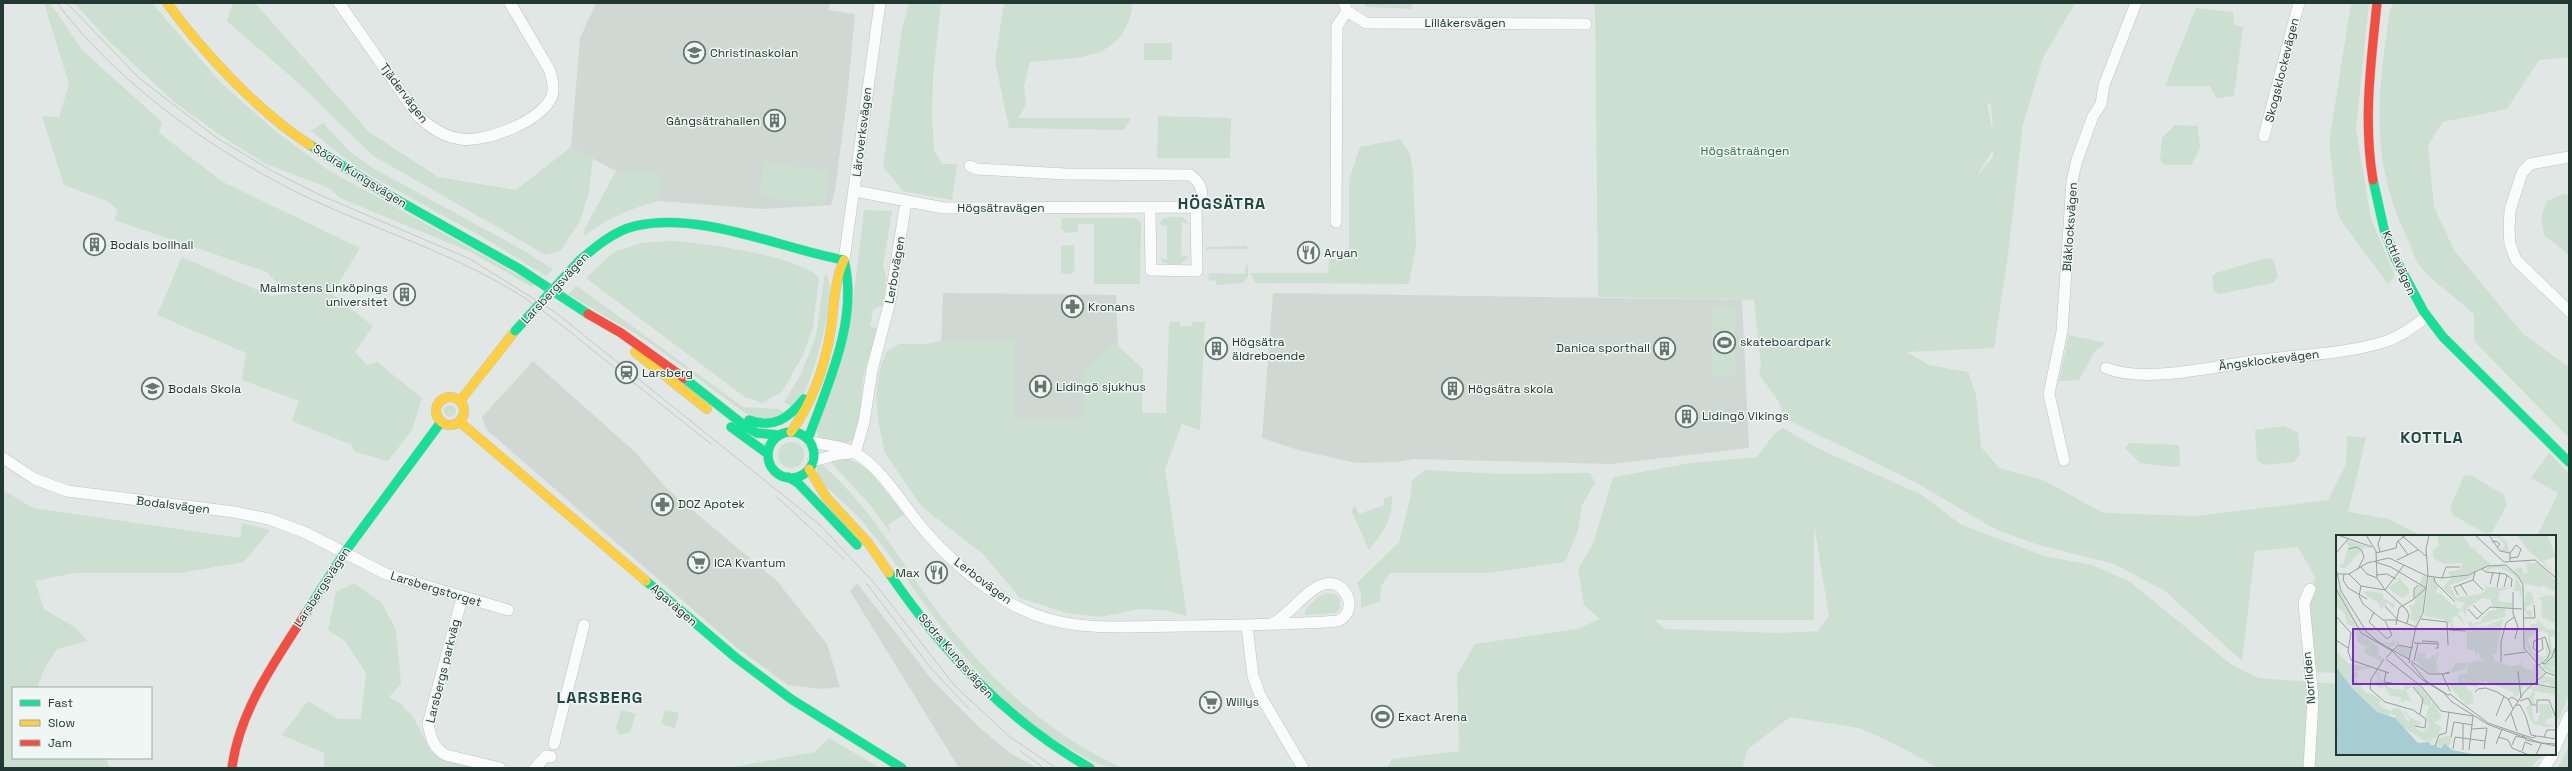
<svg xmlns="http://www.w3.org/2000/svg" width="2572" height="771" viewBox="0 0 2572 771" font-family="'Space Grotesk',sans-serif">
<rect width="100%" height="100%" fill="#e1e7e4"/>
<path fill="#d0d8d4" d="M596,3H830L828,10L855,14L847,99L835,190L831,205L761,209L659,201L660,174L616,171L571,147L580,38Z
M943,293L1116,295L1118,348L1092,425L1009,426L941,345Z
M1273,293L1742,300L1749,448L1611,464L1414,459L1398,462L1356,463L1298,450L1262,438Z
M533,361L636,453L666,488L777,581L827,644L840,687L823,689L788,685L736,647L487,430L482,417Z
M857,583L933,681L979,727L1010,753L1037,768H959L850,591Z"/>
<path fill="#ccdfd1" fill-rule="evenodd" d="M44,3H50L83,51L162,122L159,133L223,182L360,248L332,294L373,326L355,352L367,365L377,362L422,398L412,430L388,461L355,452L352,445L292,421L299,401L242,380L246,353L157,315L182,257L271,296L287,294L267,272L114,220L118,210L107,201L64,185L42,116L59,117L69,84Z
M74,3H152L220,82L274,130L328,170L535,284L532,287L471,252L340,198L329,188L266,164L223,137L174,102L109,41Z
M233,3H255L369,132L438,177L516,190L571,147L593,158L589,192L580,221L561,250L546,255L372,155L305,89L227,21Z
M909,3H941L933,77L932,116L934,150L942,164H957L952,200L903,191L883,167L902,29Z
M1004,3H1133C1124,63 1078,57 1030,62L1024,86L1026,105L1018,118H1131L1124,130L1009,128L995,61Z
M1364,3H1412L1413,9L1366,7Z
M1595,3H2075L2043,58L2023,124L2008,255L1994,348L1907,352L1929,365L1968,372L1976,395L1981,447L1999,468L2043,480L2103,513L2197,516L2328,500L2346,465L2347,436L2366,438L2348,512L2389,519L2421,536H2337V673L2313,672L2309,607L2315,577L2298,547L2255,551L2242,661L2165,591L2114,564L2039,545L1997,530L1915,482L1784,418L1779,402L1759,374L1761,367L1754,300L1598,297ZM1988,103L1991,104L1993,133L1987,103ZM1993,151V157L1976,178L1992,151Z
M2351,3H2369L2356,129L2371,219L2395,276L2388,284L2342,222L2337,211L2329,143Z
M2394,3H2569V57L2539,60L2507,109L2443,122L2428,145L2434,207L2454,250L2523,334L2569,367V438L2474,341V314C2458,299 2438,286 2423,270C2415,262 2411,246 2406,235C2369,157 2378,92 2390,10Z
M2196,8L2233,12L2234,25L2243,27L2234,96L2216,98L2210,86H2165Z
M1144,43H1172V60H1144Z
M1158,116L1231,118L1230,158H1157Z
M323,123L348,150L371,167L519,248L553,269L546,276L486,239L382,182L355,166L311,131Z
M2175,125L2198,126L2200,148L2191,165H2164L2160,159L2162,138Z
M1400,139L1410,154L1413,172L1416,245L1409,284L1255,283L1251,273H1328L1329,259H1349V180L1360,147Z
M764,162L829,171L825,205L759,197Z
M616,171L660,174L659,201C631,208 607,218 584,236V230Z
M2564,194L2569,195V255L2544,235L2541,218L2547,201Z
M864,210L892,211L883,266L886,276L884,304L873,310L870,326L878,329L863,376L860,418L853,440C843,446 830,442 819,439L817,431L853,302Z
M1169,217H1183L1189,224L1182,222L1181,255L1189,257L1181,264C1173,264 1164,266 1160,258L1167,260V226L1159,224L1163,219Z
M1062,218H1134L1141,222L1140,284H1094V224H1078V232L1066,233L1061,228Z
M668,241C696,241 804,257 819,278L813,327L804,353L782,392L762,403L745,397L586,278L614,252L641,243Z
M1074,245L1075,270L1071,274H1061V246Z
M1247,246V249H1209L1206,251V247Z
M2267,258L2273,260L2278,276L2273,283L2220,294L2214,291L2212,277L2216,273Z
M1246,265H1248V276L1243,283L1216,285V281L1208,280L1209,273L1245,274Z
M825,273C840,287 815,370 806,388C803,396 798,402 792,408L784,402L801,374L816,336Z
M577,286L743,407L779,409L787,413C774,421 759,419 745,413L646,340L568,294Z
M1712,307H1735V376H1712Z
M1171,322H1180V326H1192V322H1205L1200,430L1182,424L1165,469L1187,616L1164,610L1139,609L1101,617L1067,613L1020,598L983,554L922,507L885,453L878,420L876,395L880,369L886,352L899,344H926L942,340H1014V419H1084V370L1114,342L1143,369L1142,413H1166L1169,326Z
M2069,335L2106,343L2095,351L2079,380L2059,381Z
M444 411a6 6 0 1 1 12 0a6 6 0 1 1-12 0Z
M2284,426L2298,433L2300,454L2294,462L2263,465L2257,460L2255,430Z
M1783,428L1819,449L1922,495L1960,524L2044,556L2092,565L2130,582L2232,665L2259,678L2337,684V754H2544L2530,768H1938L1895,744L1859,728L1790,717L1748,749L1742,768H1387L1392,759L1459,751L1457,675L1475,644L1577,629L1600,619L1584,605L1578,569L1593,544L1613,477L1691,463L1757,457L1775,433ZM1814,524L1829,616L1818,631L1778,633L1665,629L1654,620H1814Z
M778 455a13 13 0 1 1 26 0a13 13 0 1 1-26 0Z
M2130,443L2179,445L2180,465L2175,467L2140,463L2125,448Z
M2549,453L2569,474V694L2555,728V536H2537L2558,493L2531,478Z
M847,458L867,468L904,514L888,525L892,535L870,505L828,459Z
M820,463C871,506 901,564 941,616C992,682 1047,733 1122,768C1101,768 1086,758 1067,747C970,689 931,604 863,522C850,507 833,494 819,480L816,465Z
M1426,470L1501,474L1590,473L1595,483L1582,505L1578,531L1565,562L1488,573H1390L1381,586L1380,601L1361,608V594L1357,583L1399,542L1410,499L1412,480Z
M2471,475L2504,495L2507,505L2492,532L2486,534L2453,515L2450,507L2464,476Z
M3,490L33,508L240,538L242,523L270,530L244,562L179,573H74L35,581L44,609L76,628L87,641L57,649L45,667L37,688H13V758H106L110,768H3Z
M1392,496C1393,520 1383,532 1369,550L1351,510L1355,506L1359,514L1384,505V498Z
M354,583L381,602L396,630L401,684L389,697L401,704L415,720L431,752L444,760L479,768H324V753L282,735L308,701L338,719H361L366,673L345,641L328,630L336,592Z
M1327,593L1335,594L1340,599V608L1336,613L1305,615V610L1318,597Z
M621,710L636,714L630,732L619,735L616,728Z
M665,710L679,713L675,728L661,724Z
M829,738L880,768H729L814,752Z
M2569,746V768L2558,767Z"/>
<g fill="none" stroke-linecap="round" stroke-linejoin="round">
<defs>
<path id="street" d="M339,3L418,116C431,128 444,137 461,139C486,143 542,121 552,96C555,87 552,77 549,69L510,3
M1344,3L1347,11L1366,23L1586,24
M2264,136L2299,3
M2569,157L2530,164L2522,173L2510,210L2509,230L2510,244L2516,260L2569,311
M970,166L976,169L1066,174L1190,175C1202,183 1206,196 1196,207
M855,191L944,208L1196,207L1197,271L1151,270L1150,209
M1336,222L1337,26L1347,11
M844,260L880,3
M2106,368C2146,384 2216,366 2259,360C2301,355 2344,354 2384,342C2399,337 2414,327 2426,317
M810,442C826,445 843,446 857,454C885,472 903,506 925,531C948,558 979,584 1010,603C1064,635 1125,626 1184,626C1236,625 1287,625 1338,621C1360,611 1346,579 1325,584C1307,588 1291,614 1273,623
M855,453L864,422L872,370L890,301L906,202
M3,458L35,479L67,491L234,512L269,519L306,533L386,574L508,610
M2064,460L2049,394L2062,331L2072,181L2077,160L2093,116L2101,104L2104,85L2136,3
M813,461L839,454L851,453
M462,598L428,724C431,737 433,748 446,755L500,768
M1247,626L1253,676L1260,695L1303,768
M554,744L584,625
M2555,748L2569,716
M535,768L546,756L551,757
M2309,768L2313,699L2304,603L2310,589
M2544,768L2553,754"/>
<path id="fast" d="M310,145L385,193L518,268L588,314
M2373,180L2384,229L2395,258L2424,312L2443,337L2569,462
M579,261C595,247 614,231 635,226C701,211 779,248 844,260
M684,378L745,426L757,433L779,435
M749,420C774,429 789,418 804,399
M731,427L768,454
M768 455a23 23 0 1 1 46 0a23 23 0 1 1-46 0Z
M808,439C828,384 859,319 844,260
M788,477L798,483L857,545
M889,573C943,652 1006,720 1090,768
M646,581L735,657L791,699L902,768
M306,613L345,552L441,422"/>
<path id="slow" d="M167,3C202,51 259,113 310,145
M635,352L707,409
M436 411a14 14 0 1 1 28 0a14 14 0 1 1-28 0Z
M460,401L515,331
M460,422L646,581
M791,432C813,401 825,367 831,329C834,306 834,282 844,260
M809,469L826,497L869,544L889,573"/>
<path id="jam" d="M2373,180C2363,121 2371,62 2377,3
M588,314L621,333L684,378
M232,768C239,711 276,660 306,613"/>
</defs>
<use href="#street" stroke="#bec4c1" stroke-width="12"/>
<use href="#fast" stroke="#bec5c2" stroke-width="10"/>
<use href="#slow" stroke="#bec5c2" stroke-width="10"/>
<use href="#jam" stroke="#bec5c2" stroke-width="10"/>
<use href="#street" stroke="#fafbfb" stroke-width="11"/>
<use href="#fast" stroke="#16e098" stroke-width="9"/>
<use href="#slow" stroke="#ffcf43" stroke-width="9"/>
<use href="#jam" stroke="#f24e42" stroke-width="9"/>
<path stroke="#c6c9c8" stroke-width="1" d="M57,3C120,87 221,157 315,201C376,229 439,249 498,282C533,301 564,327 595,352C634,383 672,413 711,444
M67,3L139,78L217,138L274,172L320,195L470,259L555,312L819,524L876,585L955,686L1010,737L1056,768
M777,497L844,559
M867,584L930,667L969,709
M1020,751L1044,768"/>
<defs>
<path id="fast-bridge" d="M515,331L579,261"/>
</defs>
<use href="#fast-bridge" stroke="#bec5c2" stroke-width="10" stroke-linecap="butt"/>
<use href="#fast-bridge" stroke="#16e098" stroke-width="9"/>
</g>
<defs>
<symbol id="school-ring" viewBox="-11 -11 22 22"><circle r="9.5" fill="#f0f6f3" stroke="#657570" stroke-width="1.5"/><path d="M0-5L7-2L0 1L-7-2ZM-4 1L0 2.5L4 1V4Q0 6-4 4Z" fill="#657570"/></symbol>
<symbol id="building-ring" viewBox="-11 -11 22 22"><circle r="9.5" fill="#f0f6f3" stroke="#657570" stroke-width="1.5"/><path d="M-4-6H4V6H1V3H-1V6H-4ZM-2.5-4.3h1.7v1.8h-1.7ZM.8-4.3h1.7v1.8H.8ZM-2.5-1h1.7V.8h-1.7ZM.8-1h1.7V.8H.8Z" fill="#657570"/></symbol>
<symbol id="restaurant-ring" viewBox="-11 -11 22 22"><circle r="9.5" fill="#f0f6f3" stroke="#657570" stroke-width="1.5"/><path d="M-5-6h1v4h1v-4h1v4h1v-4h1v5L-1.5 .5V6h-2V.5L-5-1ZM5-6V6H3V1.5H1.5Q1.5-4 5-6Z" fill="#657570"/></symbol>
<symbol id="pharmacy-ring" viewBox="-11 -11 22 22"><circle r="9.5" fill="#f0f6f3" stroke="#657570" stroke-width="1.5"/><path d="M-2-6h4v4h4v4h-4v4h-4v-4h-4v-4h4Z" fill="#657570"/></symbol>
<symbol id="stadium-ring" viewBox="-11 -11 22 22"><circle r="9.5" fill="#f0f6f3" stroke="#657570" stroke-width="1.5"/><path d="M0-5a6.5 5 0 1 0 0 10a6.5 5 0 1 0 0-10ZM-3.5-1.8h7v3.6h-7Z" fill="#657570"/></symbol>
<symbol id="station-ring" viewBox="-11 -11 22 22"><circle r="9.5" fill="#f0f6f3" stroke="#657570" stroke-width="1.5"/><path d="M-3-6H3Q5-6 5-4V2Q5 4 3 4L4.5 6H3L1.5 4h-3L-3 6H-4.5L-3 4Q-5 4-5 2V-4Q-5-6-3-6ZM-3.5-4v3h7v-3ZM-3.5 1v1.5H-2V1ZM2 1v1.5H3.5V1Z" fill="#657570"/></symbol>
<symbol id="hospital-ring" viewBox="-11 -11 22 22"><circle r="9.5" fill="#f0f6f3" stroke="#657570" stroke-width="1.5"/><path d="M-5-5h3v3.5h4V-5h3V5h-3V1.5h-4V5h-3Z" fill="#657570"/></symbol>
<symbol id="supermarket-ring" viewBox="-11 -11 22 22"><circle r="9.5" fill="#f0f6f3" stroke="#657570" stroke-width="1.5"/><path d="M-6-5.5h2.5l.6 2H6L4.5 2H-2.5L-4.4-4H-6ZM-1.5 3.2a1.3 1.3 0 1 0 .1 0ZM3 3.2a1.3 1.3 0 1 0 .1 0Z" fill="#657570"/></symbol>
</defs>
<g fill-rule="evenodd">
<use href="#school-ring" x="682" y="40" width="25" height="25"/>
<use href="#building-ring" x="762" y="108" width="25" height="25"/>
<use href="#building-ring" x="82" y="232" width="25" height="25"/>
<use href="#restaurant-ring" x="1296" y="240" width="25" height="25"/>
<use href="#building-ring" x="392" y="282" width="25" height="25"/>
<use href="#pharmacy-ring" x="1060" y="294" width="25" height="25"/>
<use href="#stadium-ring" x="1712" y="330" width="25" height="25"/>
<use href="#building-ring" x="1652" y="336" width="25" height="25"/>
<use href="#building-ring" x="1204" y="336" width="25" height="25"/>
<use href="#station-ring" x="614" y="360" width="25" height="25"/>
<use href="#hospital-ring" x="1028" y="374" width="25" height="25"/>
<use href="#school-ring" x="140" y="376" width="25" height="25"/>
<use href="#building-ring" x="1440" y="376" width="25" height="25"/>
<use href="#building-ring" x="1674" y="404" width="25" height="25"/>
<use href="#pharmacy-ring" x="650" y="492" width="25" height="25"/>
<use href="#supermarket-ring" x="686" y="550" width="25" height="25"/>
<use href="#restaurant-ring" x="924" y="560" width="25" height="25"/>
<use href="#supermarket-ring" x="1198" y="690" width="25" height="25"/>
<use href="#stadium-ring" x="1370" y="704" width="25" height="25"/>
</g>
<g text-anchor="middle" stroke-width="3" stroke-linejoin="round" paint-order="stroke">
<g font-size="12" fill="#223832" stroke="#f0f6f3">
<text x="1465" y="27">Lillåkersvägen</text>
<text transform="translate(2282 70) rotate(-76)" y="4">Skogsklockevägen</text>
<text transform="translate(404 93) rotate(53)" y="4">Tjädervägen</text>
<text transform="translate(862 132) rotate(-83)" y="4">Läroverksvägen</text>
<text transform="translate(360 176) rotate(32)" y="4">Södra Kungsvägen</text>
<text x="1001" y="212">Högsätravägen</text>
<text transform="translate(2070 227) rotate(-86)" y="4">Blåklocksvägen</text>
<text transform="translate(2399 263) rotate(67)" y="4">Kottlavägen</text>
<text transform="translate(895 270) rotate(-80)" y="4">Lerbovägen</text>
<text transform="translate(555 288) rotate(-47)" y="4">Larsbergsvägen</text>
<text transform="translate(2269 360) rotate(-7)" y="4">Ängsklockevägen</text>
<text transform="translate(173 505) rotate(7)" y="4">Bodalsvägen</text>
<text transform="translate(983 581) rotate(37)" y="4">Lerbovägen</text>
<text transform="translate(322 587) rotate(-57)" y="4">Larsbergsvägen</text>
<text transform="translate(436 589) rotate(17)" y="4">Larsbergstorget</text>
<text transform="translate(674 605) rotate(41)" y="4">Agavägen</text>
<text transform="translate(956 656) rotate(49)" y="4">Södra Kungsvägen</text>
<text transform="translate(443 671) rotate(-76)" y="4">Larsbergs parkväg</text>
<text transform="translate(2309 678) rotate(-95)" y="4">Norrliden</text>
</g>
<g font-size="12" fill="#223832" stroke="#f0f6f3" text-anchor="start">
<text x="710" y="57">Christinaskolan</text>
<text x="760" y="125" text-anchor="end">Gångsätrahallen</text>
<text x="110" y="249">Bodals bollhall</text>
<text x="1324" y="257">Aryan</text>
<text x="388" y="292" text-anchor="end">Malmstens Linköpings<tspan x="388" dy="14">universitet</tspan></text>
<text x="1088" y="311">Kronans</text>
<text x="1232" y="346">Högsätra<tspan x="1232" dy="14">äldreboende</tspan></text>
<text x="1740" y="346">skateboardpark</text>
<text x="1650" y="352" text-anchor="end">Danica sporthall</text>
<text x="642" y="377">Larsberg</text>
<text x="1056" y="391">Lidingö sjukhus</text>
<text x="168" y="393">Bodals Skola</text>
<text x="1468" y="393">Högsätra skola</text>
<text x="1702" y="420">Lidingö Vikings</text>
<text x="678" y="508">DOZ Apotek</text>
<text x="714" y="567">ICA Kvantum</text>
<text x="920" y="577" text-anchor="end">Max</text>
<text x="1226" y="706">Willys</text>
<text x="1398" y="721">Exact Arena</text>
</g>
<g font-size="12" fill="#2f6c45" stroke="#f0f6f3">
<text x="1745" y="155">Högsätraängen</text>
</g>
<g font-size="16" font-weight="bold" letter-spacing="1" fill="#20483e" stroke="#f0f6f3">
<text x="1222" y="209">HÖGSÄTRA</text>
<text x="2432" y="443">KOTTLA</text>
<text x="600" y="703">LARSBERG</text>
</g>
</g>
<g transform="translate(2336 535)">
<rect width="220" height="220" fill="#e1e7e4"/>
<path d="M101,0H126L135,13L138,14L142,10L139,15L155,30L135,38L115,42L111,37L127,34L125,31L127,28L108,29L97,23V15L103,10ZM167,0L164,2L171,6L173,18L165,16L169,10L163,3H155ZM181,0H211L220,22L207,26L218,38L192,15ZM12,5L34,13H28L9,33H5L4,29H7L11,16L14,14L10,7ZM191,25V28H201L207,32L220,46V57L207,50L204,52L188,49L178,34L185,32L188,39L192,38L190,28L184,26ZM155,31H169L180,39L186,55L184,64L183,56H178L180,44L178,40L164,33L153,34V36L148,35ZM138,39L132,44L114,50L120,63L147,58L151,53L144,46L152,52L174,53L164,56L162,66L176,68V73L157,71L154,64L146,63L131,73L130,81L126,75L121,80L125,81L129,91L121,81L116,82L118,95L114,93L116,87L113,89L107,84L88,81L93,42L97,43L103,52L100,56L103,59L104,58L116,70L119,69L120,73L126,74L129,68L119,65L107,53L115,43ZM87,40L91,42L86,77L79,91L80,87L74,84L76,77L73,71L79,69V53L83,50ZM62,42L73,54V59L66,63L52,53L62,46ZM0,48L23,91L51,112L33,104L22,94L0,54ZM0,56L23,98L43,112L42,119L47,123L45,127L28,117L30,112L36,114L21,107L20,93L11,89L9,79L0,71ZM30,56L46,58L48,64L59,69L57,74L52,67L45,74L41,67L31,61L28,57ZM191,56L196,59L198,68L190,72V75H195L196,82H193L187,74ZM211,60L220,62V89L205,82L206,67L205,64H201ZM160,73L169,74L170,81L140,90L138,87H144L153,76L160,75ZM167,84L160,119H154L158,121L159,126L174,131L183,130L186,125L185,131L197,136L199,126L208,138L191,153L188,151L182,160L179,162L177,157L150,146L142,148L141,151L144,153L131,150L130,153L136,157L138,168L131,170L113,151L121,148L122,140L131,138L132,128L144,125L154,129L145,124L142,116L139,121V115H131V93L135,92L131,88L134,86L140,92L150,91ZM201,84L211,94L220,95V99L214,102L216,114L220,113V133L212,131L220,135V140L207,134L206,129L213,122L212,98L208,96L199,98L191,104L197,118L207,122L210,120V107L212,119L204,128L188,109L189,92L194,93L195,89H201ZM34,93L48,107L54,108L58,105L59,110L61,106L64,108L55,112L43,106L50,109L33,95ZM63,111L75,114L73,124L59,114ZM0,116L13,129L36,132L19,136L23,140L19,144L30,158L36,159L45,166L43,169L47,173L56,176L57,173L64,174L72,187L74,184L68,178L69,175L73,182L85,188L78,193L88,197L93,191L90,180L93,171L87,169V163L77,151L70,155L74,165L80,168L70,165L65,167V162L54,161L49,152L43,153L37,147L43,145L40,139L42,136L45,144L54,153L68,155L69,149L76,147L85,152L95,165L94,171L97,167L106,182L99,187L94,181L99,189L106,192L100,203H95L97,207L87,205L64,190L59,183L60,180L54,179L51,182L41,177L20,158L0,132ZM101,117H103L100,128L102,138H93L80,126L81,119L89,118V124H94L97,119L100,124ZM119,128H131V129L129,134L114,138ZM207,141L220,143V153L214,152V148L200,149ZM201,150L220,154V163L217,159L199,156L197,165L199,169H195L192,163L198,156L194,153ZM195,168L198,186L201,187L204,179L202,169H213L217,183L210,184L209,189L220,190L210,192L197,189L190,173ZM110,201L116,202L113,211H100L101,204Z" fill="#ccdfd1"/>
<path d="M0,132L16,153L41,177L59,183L82,208L93,207L95,210L105,213L109,209L116,215L142,220H0Z" fill="#a5cdd2"/>
<path fill="none" stroke="#a5cdd2" stroke-width="2" d="M0,174L45,207M0,192L24,203L77,214L99,211L101,220M48,209L63,220"/>
<path fill="none" stroke="#95a19d" stroke-width="1" d="M2,0L36,12M30,0L40,16L41,43L49,55L70,74L73,80L71,88M65,0L90,21M139,0L168,27M153,0L164,16L174,18V26M62,6L72,20M156,7L160,6L164,9L161,13M12,14L21,12L26,16L28,22L22,34M44,17L42,9L45,0M0,18L12,4M40,18L60,13L61,7L70,0M174,18L180,10L185,14L182,22L174,23M61,25L82,15M39,27L55,32L90,53L79,63M168,27L199,25L220,43M170,30L182,41L187,50L188,113L209,137L220,141M25,32L31,39L41,43M0,33L5,56L30,96L41,106L74,125L73,128M146,34L150,37L169,39L176,44L175,52M1,39H13L31,28L53,23L91,41L106,43L132,40L152,31L170,30M8,39L7,45L12,53L31,64M13,39L25,51L23,61L27,69L47,85H61L80,92M40,40L51,39L60,44M98,42L99,47L119,67M106,43L110,32H124M137,45L147,55M124,49L131,60M154,49L157,37M25,51L49,55L68,30M161,52L164,37M168,52L171,40M0,54L25,98L56,116L87,145L108,158L116,167L153,190L205,208L220,209M177,57V78L182,92L179,104M122,60L118,52L137,45L139,37M137,70L146,79M49,71L61,84M132,74L141,84L154,72L186,74M38,77L33,87L51,104L56,100L49,86M0,81L15,98L12,116L15,125L53,138M187,83H199L198,70M85,84L111,87L112,110M60,90L63,73L78,64V54L82,50M113,95L130,96M0,105L12,113M86,106L102,107V109M78,108L102,109V113H99M168,120L190,117M50,123L62,110L77,113M48,124L35,144L34,154L49,167L77,175L90,184L89,193L79,191M50,124L86,152L105,176L137,181L133,215M73,125L80,92L87,78L92,39L90,14L93,0M75,126L93,139H106L113,138V137L108,139M78,126L82,108M165,127V107L170,88L178,82M75,128L90,146L112,160L115,159M206,128L209,129L216,122L220,111M203,130L211,124L214,117L209,102L198,106L197,113L202,117L207,114L206,104M182,136L185,163M50,137L48,147L56,148M106,139L114,156M199,149L220,153M77,152L87,164L84,179M139,157L142,154L150,153L161,157L172,164L177,174M115,160L152,188L187,200L190,205L220,211M172,165L176,162L182,166M184,166L192,163L196,170H200M180,170H184L190,182L195,200L200,201M175,178L181,196M201,178V165H213L220,183M160,181L168,161M169,187L188,157L210,138M127,188V215M136,194L151,193L148,214M187,200L197,203L201,201L220,204M115,202L118,187L137,190M119,202L149,206M162,202L172,205L176,213L193,220M208,202L211,195H220M160,209L166,194M176,210L180,201L188,203M99,211L103,200L110,198L113,177M117,214L119,202M186,216L189,207L196,210M200,220L205,209"/>
<path fill="#7b2cbf" fill-opacity="0.15" stroke="#7b2cbf" stroke-width="2" d="M17,94H201V149H17Z"/>
<rect width="220" height="220" fill="none" stroke="#223832" stroke-width="2"/>
</g>
<rect width="2572" height="771" fill="none" stroke="#223832" stroke-width="8"/>
<rect x="12" y="687" width="140" height="72" fill="#f0f6f3" stroke="#9eaaa6"/>
<rect x="20" y="700" width="20" height="6" fill="#16e098" stroke="#9eaaa6"/>
<text x="48" y="707" font-size="12" fill="#223832">Fast</text>
<rect x="20" y="720" width="20" height="6" fill="#ffcf43" stroke="#9eaaa6"/>
<text x="48" y="727" font-size="12" fill="#223832">Slow</text>
<rect x="20" y="740" width="20" height="6" fill="#f24e42" stroke="#9eaaa6"/>
<text x="48" y="747" font-size="12" fill="#223832">Jam</text>
</svg>
